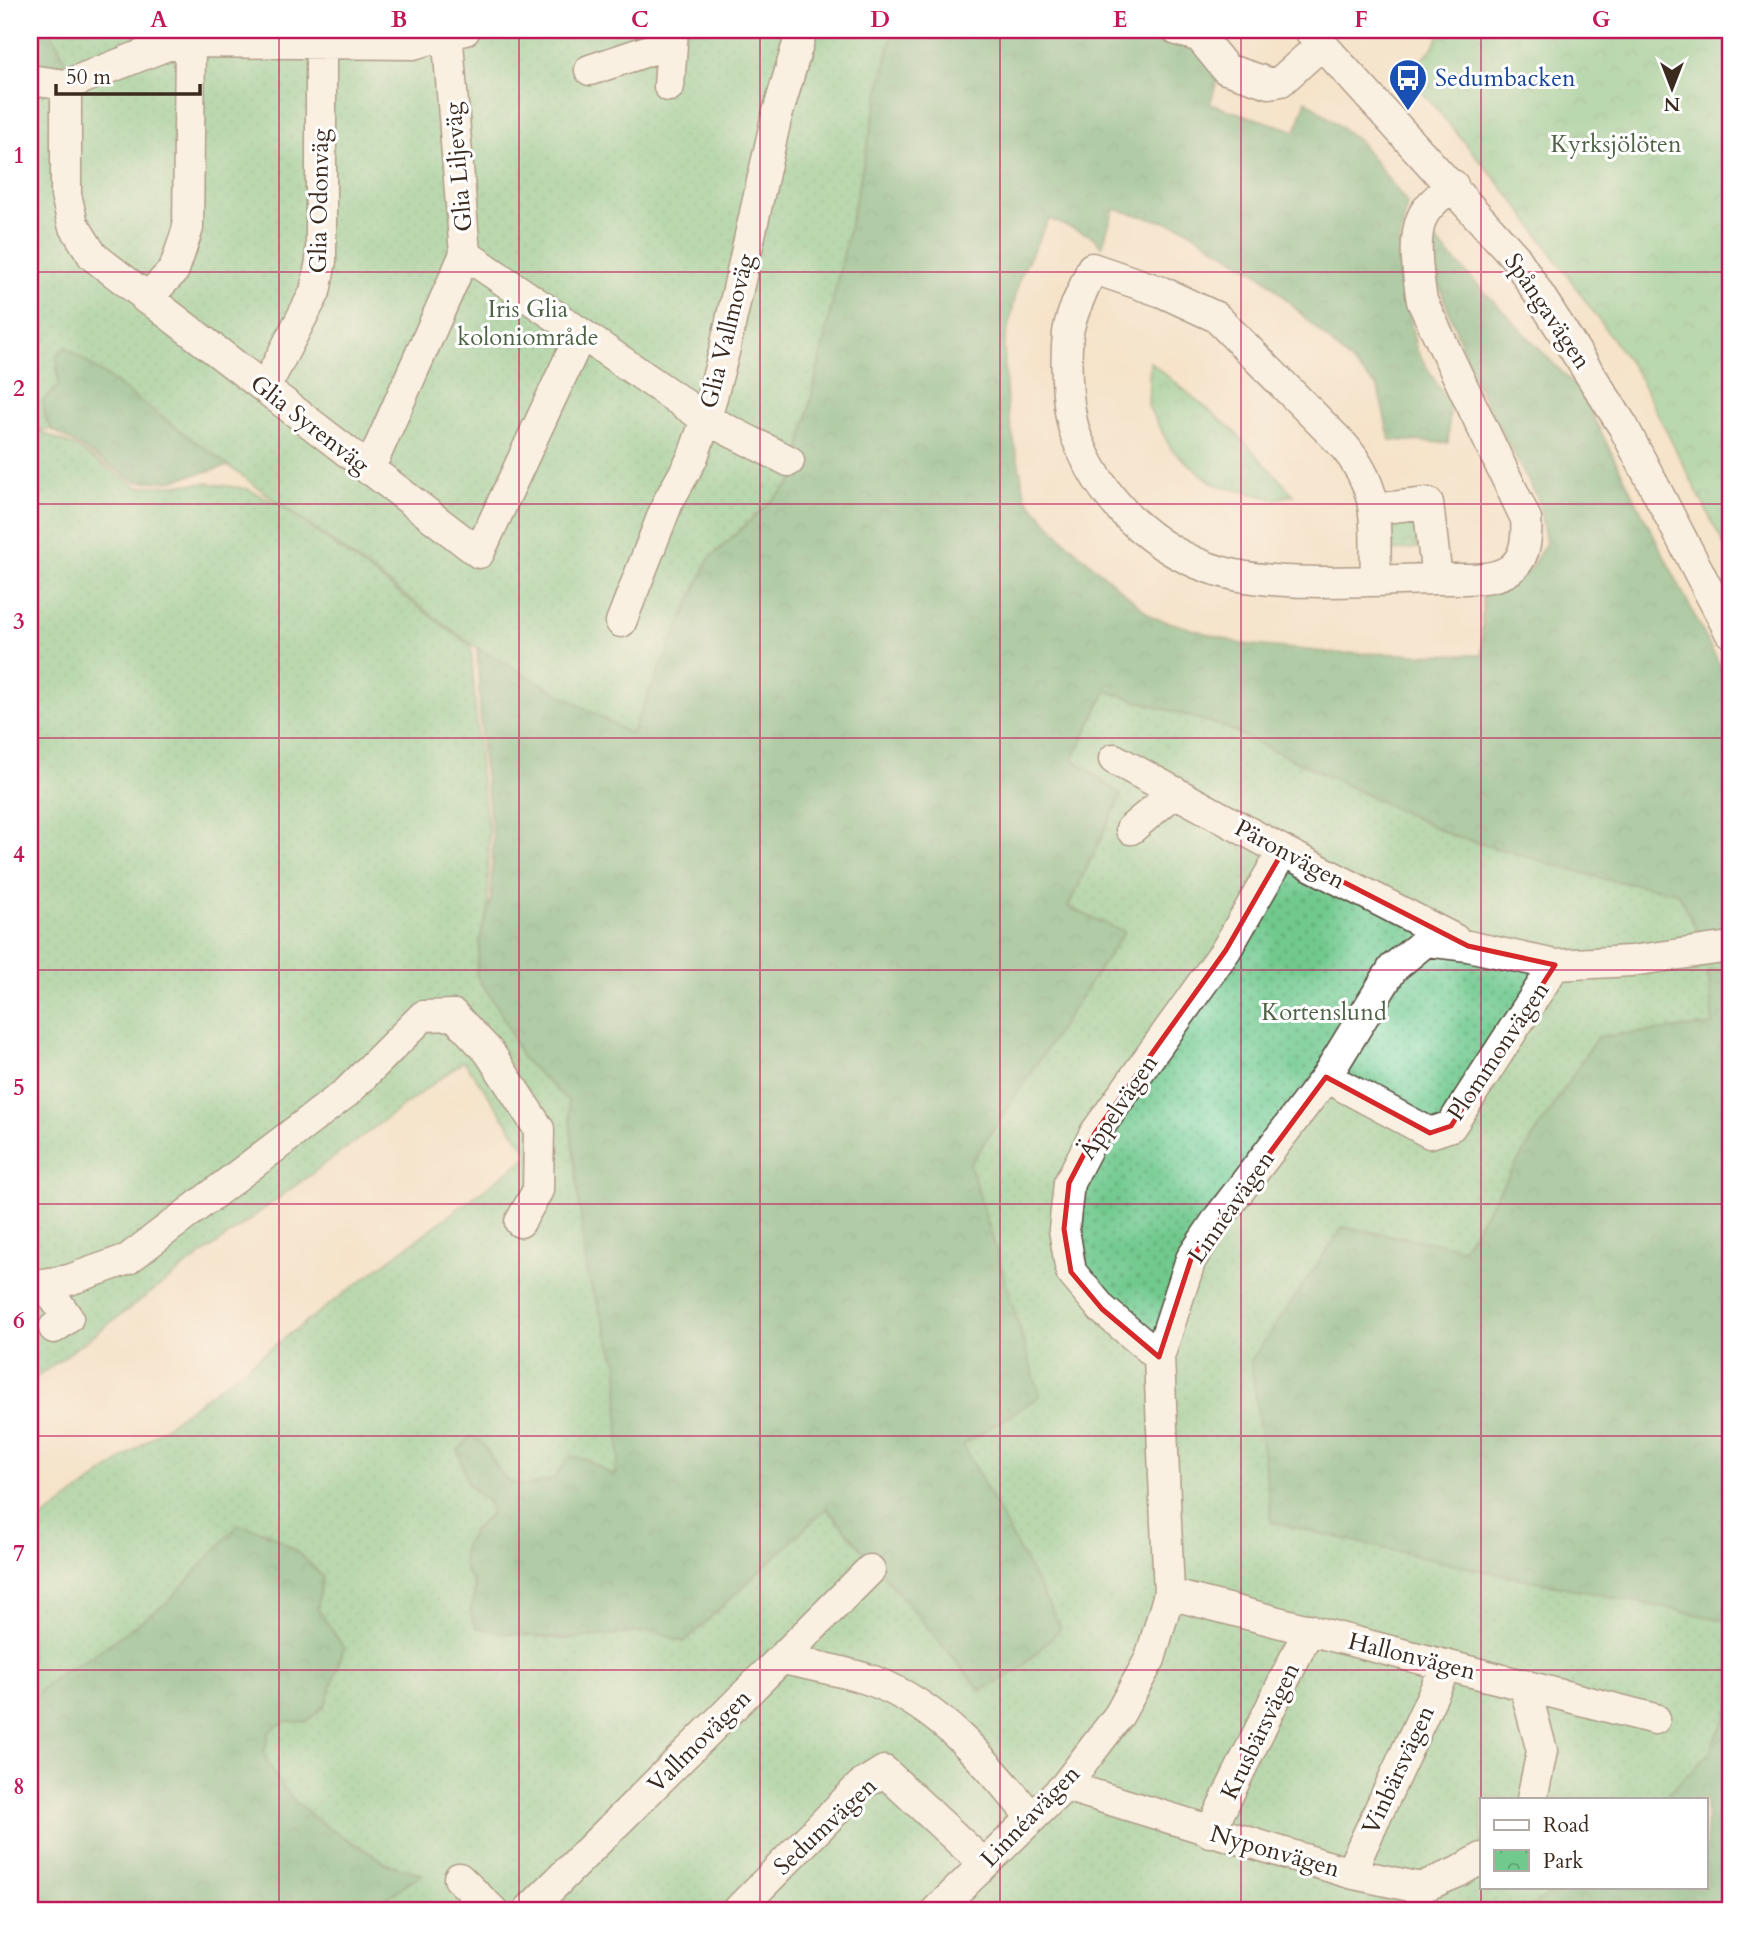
<svg xmlns="http://www.w3.org/2000/svg" width="1760" height="1941" viewBox="0 0 1760 1941" font-family="Cardo,serif">
<defs>
<pattern id="grass-dots" width="8" height="8" patternUnits="userSpaceOnUse" patternTransform="scale(1.75)"><rect width="8" height="8" fill="#71c98e"/><path d="M2 2h.1M6 6h.1" fill="none" stroke="#5ea373" stroke-width="1.8" stroke-linecap="round"/></pattern>
<pattern id="forest-crowns" width="20" height="18" patternUnits="userSpaceOnUse" patternTransform="scale(1.75)"><rect width="20" height="18" fill="#5cad79"/><path d="M2 6a3 3 0 1 1 6 0M12 15a3 3 0 1 1 6 0" fill="none" stroke="#4d8d63"/></pattern>
<pattern id="park-crowns" width="20" height="18" patternUnits="userSpaceOnUse" patternTransform="scale(1.75)"><rect width="20" height="18" fill="#71c98e"/><path d="M2 6a3 3 0 1 1 6 0M12 15a3 3 0 1 1 6 0" fill="none" stroke="#5ea373"/></pattern>
</defs>
<rect width="100%" height="100%" fill="#fff"/>
<filter id="ink" filterUnits="userSpaceOnUse"><feTurbulence type="fractalNoise" baseFrequency=".0143" numOctaves="2"/><feDisplacementMap in="SourceGraphic" scale="14" xChannelSelector="R" yChannelSelector="G"/><feConvolveMatrix kernelMatrix="1 2 1 2 8 2 1 2 1" color-interpolation-filters="sRGB"/></filter>
<filter id="wash" filterUnits="userSpaceOnUse"><feTurbulence type="fractalNoise" baseFrequency=".00686" numOctaves="4" result="noise"/><feDisplacementMap in="SourceGraphic" scale="28" xChannelSelector="R" yChannelSelector="G"/><feGaussianBlur stdDeviation="1.57" result="paint"/><feColorMatrix in="noise" values="0 0 0 0 0 0 0 0 0 0 0 0 0 0 0 0 0 1.4 0 .05"/><feComposite in="paint" operator="in"/></filter>
<g filter="url(#wash)">
<rect width="100%" height="100%" fill="#f6e3cb"/>
<path fill="url(#grass-dots)" stroke="#567a56" stroke-width="2" d="M50,30H133L141,48L210,30H893L793,481L709,559L631,735L477,648L66,347L56,369L60,386L45,418L53,430L35,429L75,447L138,487L207,483L248,489L280,505L471,646L480,772L489,831L488,902L496,924L522,1058L568,1101L587,1273L618,1365L619,1457L614,1476L585,1459L562,1467L554,1479C513,1494 506,1486 487,1450L468,1484L489,1503L491,1515L472,1530L465,1569C477,1586 475,1594 470,1613L476,1627L502,1633L565,1639L655,1631L684,1642L827,1508L981,1691L962,1445L1040,1396L970,1164L1124,932L1068,907L1121,796L1073,759L1106,691L1225,727L1451,835L1605,879L1677,892L1705,945L1730,933V969L1708,972L1713,1025L1597,1037L1463,1248L1343,1227L1273,1522L1456,1565L1730,1621V1708L1709,1754L1662,1799H1482V1887H1561L1525,1911H365L363,1909L422,1874L388,1864L322,1824L293,1799L275,1777L264,1754L269,1732L285,1721L306,1722L325,1706L344,1648L317,1608C323,1559 296,1555 265,1530L196,1572L168,1602L92,1656L61,1673L30,1704V1528L530,1155L464,1061L30,1382V62L72,74Z"/>
<path fill="url(#forest-crowns)" stroke="#4c6c4c" stroke-width="2" d="M30,30H50L72,75L30,62Z
M893,30H1142L1194,50L1220,72L1210,104L1296,131L1306,100L1360,142L1407,203L1398,255L1416,349L1450,406L1448,443L1390,440L1378,388L1262,276L1181,226L1114,209L1102,247L1092,236L1049,219L1020,277L1004,347L1007,407L1026,498L1065,541L1152,617L1242,644L1337,653L1482,655V587C1524,583 1524,578 1546,543L1538,499L1476,384L1440,288L1431,236L1580,391L1730,685V933L1705,945L1677,892L1605,879L1451,835L1225,727L1106,691L1073,759L1121,795L1068,907L1124,932L970,1164L1040,1396L963,1445L1061,1628L1019,1670L981,1691L827,1508L684,1642L655,1631L565,1639L502,1633L476,1627L470,1613C471,1607 475,1598 475,1591C476,1583 470,1579 466,1571C454,1547 476,1529 491,1514L489,1503L468,1484L458,1451L470,1437L481,1441C504,1477 504,1497 554,1479L570,1456L585,1459L614,1476L619,1457L618,1365L587,1273L568,1101L522,1058L500,1011L476,975L481,933L491,901L493,837L482,754L477,648L631,734L709,559L793,481Z
M66,347L229,466L169,481L136,482L53,430L45,418L43,401L59,386L57,354Z
M1730,969V1621L1456,1565L1272,1522L1251,1361L1343,1227L1463,1248L1597,1037L1713,1025L1708,971Z
M238,1525C274,1531 299,1550 323,1577L317,1608L344,1648L325,1706L306,1722L285,1721L269,1732L264,1754L275,1777L293,1799L322,1824L388,1864L423,1874L365,1911H30V1704L42,1689L61,1673L92,1656L168,1602Z
M1730,1708V1911H1525L1561,1887H1706V1799H1662L1709,1754Z"/>
<path fill="url(#park-crowns)" stroke="#567a56" stroke-width="2" d="M1440,30H1730V557L1638,375L1519,207L1408,75L1435,45Z
M1150,362L1232,429L1294,495L1274,499L1214,484L1172,450L1148,406Z
M1413,521L1418,548L1394,551L1389,524Z"/>
</g>
<g filter="url(#ink)">
<g fill="none" stroke-linecap="round" stroke-linejoin="round">
<defs>
<path id="minor" d="M447,30L465,254L706,419L789,461
M1177,30L1200,37L1226,69L1269,83L1281,81L1322,44
M1309,30L1515,257L1623,426L1730,632
M590,70L671,43
M30,80L66,85L165,46L190,42L413,44L465,30
M66,85V195L73,224L93,256L479,553L580,336
M669,86L673,30
M146,299L174,270L188,228L190,42
M265,388L315,292L321,261V43
M369,470L465,254
M1374,509L1428,503L1437,579C1375,580 1295,587 1235,575C1164,560 1106,509 1079,443C1066,415 1065,363 1068,333C1071,312 1085,287 1092,268L1162,292L1216,317L1343,445C1382,491 1374,523 1376,580
M1437,579C1487,579 1531,585 1526,519L1422,301C1418,276 1410,228 1428,208C1435,199 1445,192 1453,185
M621,622L668,502L692,459L706,419L724,352L776,119L802,30
M1114,759L1283,851L1454,939
M1131,829L1175,792
M1326,1077L1430,1133L1451,1126L1555,965
M45,1285L68,1318L54,1328
M30,1286L69,1280L128,1259L347,1092L423,1016L454,1015L489,1052L539,1129L538,1190L520,1222
M1159,1357L1102,1309L1071,1272L1064,1229L1069,1183L1095,1133L1226,950L1283,851
M1169,1594L1655,1719
M783,1659C813,1666 845,1671 873,1681C940,1706 988,1764 1032,1818
M1524,1684L1542,1751L1532,1799
M1065,1786L1350,1873L1420,1888L1458,1872L1482,1858
M1210,1832L1309,1629
M1350,1873L1446,1666
M459,1878L493,1911
M528,1911L870,1570
M737,1911L860,1786L884,1771L984,1864
M936,1911L1065,1786L1119,1715L1150,1659L1169,1594L1159,1357L1191,1259L1220,1216L1326,1077L1393,968L1426,941L1468,946L1555,965L1631,961L1730,947"/>
</defs>
<use href="#minor" stroke="#574638" stroke-width="33"/>
<use href="#minor" stroke="#fff" stroke-width="30"/>
</g>
</g>
<path d="M0 0H1760V1941H0ZM1283,851L1468,946L1555,965L1451,1126L1430,1133L1326,1077L1191,1259L1159,1357L1102,1309L1071,1272L1064,1229L1069,1183L1095,1133L1226,950Z" fill="#f6e3cb" fill-opacity=".55" fill-rule="evenodd"/>
<path fill="none" stroke="#d62828" stroke-width="5" stroke-linejoin="round" d="M1283,851L1468,946L1555,965L1451,1126L1430,1133L1326,1077L1191,1259L1159,1357L1102,1309L1071,1272L1064,1229L1069,1183L1095,1133L1226,950Z"/>
<path fill="none" stroke="#c2185b" stroke-width="2" stroke-opacity="0.55" d="M279,30V1911M519,30V1911M760,30V1911M1000,30V1911M1241,30V1911M1481,30V1911M30,272H1730M30,504H1730M30,738H1730M30,970H1730M30,1204H1730M30,1436H1730M30,1670H1730"/>
<defs>
<symbol id="bus-pin" viewBox="-11 -11 22 30"><path d="M0 17L-7.5 6A9.5 9.5 0 1 1 7.5 6Z" fill="#1a4fb4" stroke="#fff"/><path d="M-5-6H5V4H4V6H2V4H-2V6H-4V4H-5ZM-3.5-4V0h7V-4ZM-3.5 1.2v1.5H-2V1.2ZM2 1.2v1.5H3.5V1.2Z" fill="#fff"/></symbol>
</defs>
<g fill-rule="evenodd">
<use href="#bus-pin" x="1386" y="56" width="44" height="60"/>
</g>
<g text-anchor="middle" stroke-width="6" stroke-linejoin="round" paint-order="stroke">
<g font-size="24" fill="#164399" stroke="#fff" text-anchor="start">
<text x="1435" y="86">Sedumbacken</text>
</g>
<g font-size="24" fill="#4e6245" stroke="#fff">
<text x="1616" y="152">Kyrksjölöten</text>
<text x="528" y="317">Iris Glia<tspan x="528" dy="28">koloniområde</tspan></text>
<text x="1324" y="1020">Kortenslund</text>
</g>
<g font-size="24" fill="#3b2a1e" stroke="#fff">
<text transform="translate(458 167) rotate(-95)" y="8">Glia Liljeväg</text>
<text transform="translate(319 201) rotate(-89)" y="8">Glia Odonväg</text>
<text transform="translate(1548 311) rotate(56)" y="8">Spångavägen</text>
<text transform="translate(727 331) rotate(-76)" y="8">Glia Vallmoväg</text>
<text transform="translate(310 424) rotate(38)" y="8">Glia Syrenväg</text>
<text transform="translate(1290 854) rotate(28)" y="8">Päronvägen</text>
<text transform="translate(1498 1051) rotate(-56)" y="8">Plommonvägen</text>
<text transform="translate(1118 1107) rotate(-56)" y="8">Äppelvägen</text>
<text transform="translate(1231 1207) rotate(-55)" y="8">Linnéavägen</text>
<text transform="translate(1412 1656) rotate(14)" y="8">Hallonvägen</text>
<text transform="translate(1260 1731) rotate(-64)" y="8">Krusbärsvägen</text>
<text transform="translate(699 1741) rotate(-45)" y="8">Vallmovägen</text>
<text transform="translate(1398 1770) rotate(-65)" y="8">Vinbärsvägen</text>
<text transform="translate(1030 1816) rotate(-46)" y="8">Linnéavägen</text>
<text transform="translate(825 1826) rotate(-43)" y="8">Sedumvägen</text>
<text transform="translate(1275 1851) rotate(16)" y="8">Nyponvägen</text>
</g>
</g>
<rect width="1760" height="1941" fill="none" stroke="#fff" stroke-width="77"/>
<rect x="1480" y="1798" width="228" height="91" fill="#ffffff" stroke="#b1aaa5" stroke-width="2"/>
<rect x="1494" y="1820" width="35" height="10" fill="#ffffff" stroke="#b1aaa5" stroke-width="2"/>
<text x="1543" y="1832" font-size="21" fill="#3b2a1e">Road</text>
<rect x="1494" y="1850" width="35" height="21" fill="url(#park-crowns)" stroke="#b1aaa5" stroke-width="2"/>
<text x="1543" y="1868" font-size="21" fill="#3b2a1e">Park</text>
<g transform="translate(1672 88) rotate(180)" stroke="#ffffff" stroke-width="5" paint-order="stroke">
<path d="M0-5L12 26L0 18L-12 26Z" fill="#3b2a1e"/>
<text y="-10" font-size="19" font-weight="bold" text-anchor="middle" fill="#3b2a1e">N</text>
</g>
<path d="M56 84v10h144v-10" fill="none" stroke="#3b2a1e" stroke-width="3.5"/>
<text x="66" y="84" font-size="21" fill="#3b2a1e" stroke="#ffffff" stroke-width="5" paint-order="stroke">50 m</text>
<rect x="38" y="38" width="1684" height="1864" fill="none" stroke="#c2185b" stroke-width="2.5"/>
<g font-size="23" text-anchor="middle" font-weight="bold" fill="#c2185b">
<text x="159" y="27">A</text>
<text x="399" y="27">B</text>
<text x="640" y="27">C</text>
<text x="880" y="27">D</text>
<text x="1120" y="27">E</text>
<text x="1361" y="27">F</text>
<text x="1601" y="27">G</text>
<text x="19" y="163">1</text>
<text x="19" y="396">2</text>
<text x="19" y="629">3</text>
<text x="19" y="862">4</text>
<text x="19" y="1095">5</text>
<text x="19" y="1328">6</text>
<text x="19" y="1561">7</text>
<text x="19" y="1794">8</text>
</g>
</svg>
